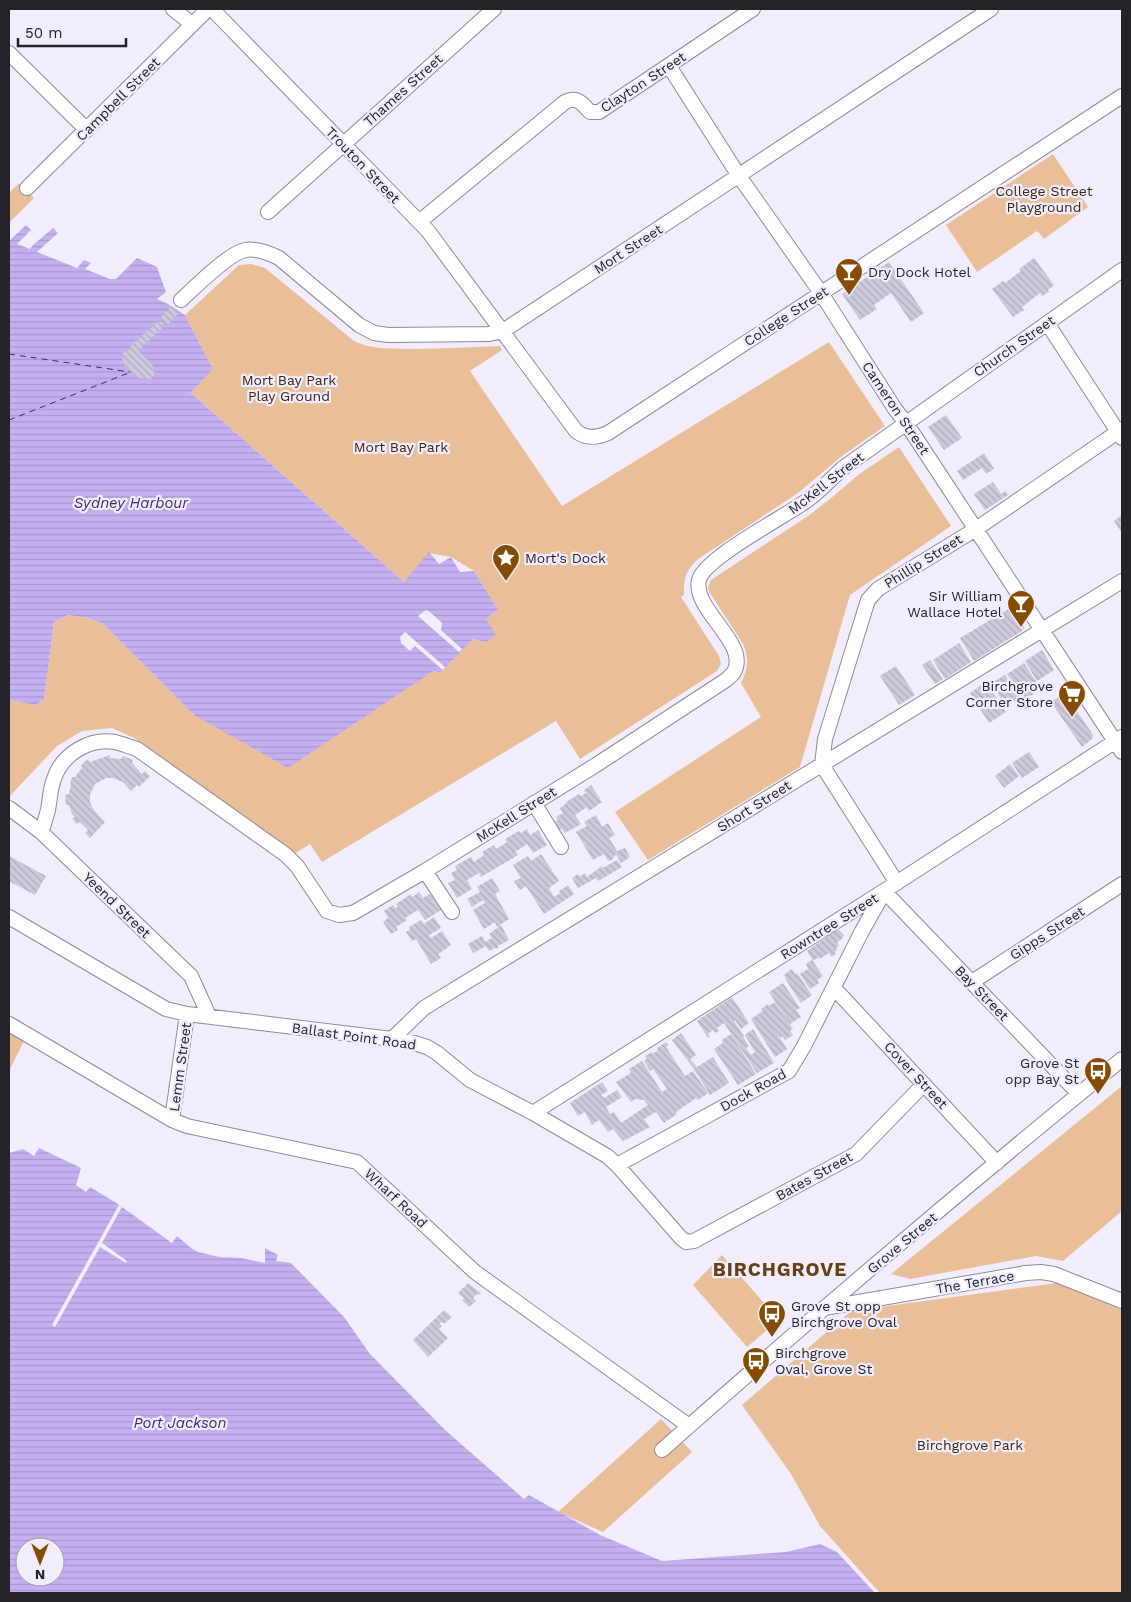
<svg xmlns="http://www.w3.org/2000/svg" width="1131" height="1602" viewBox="0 0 1131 1602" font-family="'Work Sans',sans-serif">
<defs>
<pattern id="water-rules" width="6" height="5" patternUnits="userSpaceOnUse" patternTransform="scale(1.25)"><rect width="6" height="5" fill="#c4b0f0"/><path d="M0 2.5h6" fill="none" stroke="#a897ce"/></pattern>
<pattern id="building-back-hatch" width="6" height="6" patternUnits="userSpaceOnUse" patternTransform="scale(1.25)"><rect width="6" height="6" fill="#cdc8db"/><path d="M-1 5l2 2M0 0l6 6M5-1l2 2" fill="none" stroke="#b0acbc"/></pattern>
</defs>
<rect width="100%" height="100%" fill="#f1edfc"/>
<path fill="#e9bf9a" d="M1053,154L1088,207L1044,239L1037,231L977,272L946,225Z
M19,183L34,198L9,223V193Z
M251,264L265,268L354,341C370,349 386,348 403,349C435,349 468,347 500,346L502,350L470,371L562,506L829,342L885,426L842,456L798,493L698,559C685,572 684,577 684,595L681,597L719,656L721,664L717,671L580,759L556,721L322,862L310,844L296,853L134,738L112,728L82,731L57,746L9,797V700L35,705L44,700L54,622L68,615L88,618L103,624L194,715L433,671L441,672L473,639L486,642L485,619L498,609L474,571L451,557L429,553L404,582L191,393L213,369L185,315L239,265Z
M899,447L951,526L850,595L800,767L648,860L615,812L761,717L741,683C748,670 749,657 743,644L710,593L708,588L711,580L808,516L830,499L858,475Z
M9,1031L24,1041L9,1071Z
M1122,1086V1211L1063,1261L1036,1256L910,1279L891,1274Z
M722,1255L779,1320L747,1347L693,1285Z
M1057,1283L1122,1310V1593H880L820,1526L791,1474L742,1405L851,1311Z
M661,1419L692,1452L603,1532L558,1512Z"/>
<path fill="url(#water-rules)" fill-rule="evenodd" d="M26,225L31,230L17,244L30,249L33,245L53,228L58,233L37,252L77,268L84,260L91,263L85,269L110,279H116L137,258L157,267L166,292L157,299L168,304L185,315L213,369L191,393L404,582L429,552L439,564L451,557L460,572L474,571L498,609L486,619L496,635L486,642L473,639L441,672L433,671L288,768L194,715L103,624L88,618L68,615L54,622L44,700L35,705L9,700V241Z
M39,1148L81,1168L76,1185L86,1192L90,1187L115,1202L172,1243L177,1236L191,1248L198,1252L220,1257L241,1258L265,1263V1248L278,1255L276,1261L291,1263L344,1317L370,1354L445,1430L524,1499L529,1495L600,1535L662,1561L786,1552L820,1544L837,1552L875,1593H9V1153L23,1149L34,1156ZM25,1547H55V1577H25Z"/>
<path fill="#f1edfc" d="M426,610L430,612L442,623L441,630L462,649L459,652L418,616Z
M405,632L445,667L443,670L415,646L410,651L401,643L400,637Z
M119,1205L122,1207L102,1243L127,1261L126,1263L100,1247L55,1327L52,1325Z"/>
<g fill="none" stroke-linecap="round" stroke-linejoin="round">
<path stroke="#43256f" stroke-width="1" stroke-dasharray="6 5" stroke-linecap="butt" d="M9,354L130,372
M9,420L131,372"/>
</g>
<path fill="url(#building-back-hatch)" d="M1034,258L1054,285L1048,290L1049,292L1042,296L1040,293L1022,307L1024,310L1013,317L992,289L1003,281L1005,283L1021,271L1019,269Z
M889,262L924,313L911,322L891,293L874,305L877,309L860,320L842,294Z
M172,306L179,313L167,325L160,318Z
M157,322H163L162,328L138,351L152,364L154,370V377L150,379L139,378L124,366L122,354L125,350H131V346Z
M946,415L962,438L944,450L928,427Z
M984,453L994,469L986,474L982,468L963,480L957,471Z
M993,482L1001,494L1006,491L1008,495L985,510L974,494Z
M1122,515V533L1114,521Z
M1012,607L1024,627L1022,631L974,661L960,638Z
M959,643L971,662L945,679L933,660Z
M1042,650L1054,670L1037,681L1025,661Z
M930,660L943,679L935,684L922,665Z
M1024,663L1041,689L1024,700L1007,674Z
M896,666L915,695L899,705L880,676Z
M1005,675L1019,698L1006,707L991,683Z
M986,682L1006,712L989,723L970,693Z
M1065,693L1093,735L1092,739L1082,747L1051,702Z
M1029,752L1039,767L1022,778L1012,763Z
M110,755V758L121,759L123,756L133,760L132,763L142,774L145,771L150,776L139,787L137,785L131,791L123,782L113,778H106L95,784L90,795V802L93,809L105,822L90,838L85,833L88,830L80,822L77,824L72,819L75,817L72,814L69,805H66L65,795L69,794L71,784L70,783L72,777H75L82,768L81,765L88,759L90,762Z
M1010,764L1019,776L1004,788L995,776Z
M591,785L602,802L589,811L587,807L575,815L581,824L565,833L562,829L559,830L554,822L558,820L556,817L563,813L560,808L567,803L566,802L579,794L581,796L586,793L584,790Z
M596,815L602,827L608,823L615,835L609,838L617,851L625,848L630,857L621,863L616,854L612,860L608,861L604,854L593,860L576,832L587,826L584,822Z
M527,829L530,835L538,830L547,845L533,853L527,844L515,852L518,855L481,877L479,873L467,880L472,889L457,898L448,883L455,880L451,873L457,870L455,866L471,857L474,862L484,855L482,852L494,845L496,849L507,842L505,839L519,831L521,833Z
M541,854L559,881L549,888L554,897L560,893L559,891L568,885L574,894L544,914L526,886L520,890L514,881L521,878L513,865L528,856L531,861Z
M9,856L46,876L35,895L9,881Z
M617,860L622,867L598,881L596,878L578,888L572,878L578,874L580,877L585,873L587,877L602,866L603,868Z
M492,878L500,891L495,894L509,919L497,927L495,922L484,929L473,910L485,903L483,900L472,907L467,899L480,892L477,887Z
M419,892L423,898L430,894L441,910L425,920L418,910L405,918L407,920L396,927L398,930L391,934L383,922L388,918L384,911L393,905L395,908L398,907L396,904L411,894L412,897Z
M434,917L441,928L429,935L431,938L442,931L451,945L438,954L441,958L431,964L416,939L412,941L406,932L410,929L409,927L421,920L424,924Z
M501,925L509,940L498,946V948L496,949L495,948L489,951L486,946L473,953L468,944L482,936L485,942L492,938L489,934Z
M838,929L844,935L842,939L837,942L839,946L836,948L837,949L835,952L836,954L831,957L829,953L820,959L819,957L813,961L807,951Z
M812,960L823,976L817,980L819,983L810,989L800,974L808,969L806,964Z
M792,969L795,974L797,973L812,995L801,1003L786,980H787L784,975Z
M783,983L800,1008L796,1010L801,1017L790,1024L769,992Z
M732,997L749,1023L741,1029L735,1020L734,1021L744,1036L743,1037L749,1046L746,1048L751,1055L755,1052L745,1035L753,1029L774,1063L757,1073L724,1023L717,1028L719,1031L715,1033L713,1030L708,1034L710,1036L708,1038L697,1021Z
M775,1002L793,1029L790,1031L793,1035L785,1040L782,1036L781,1038L773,1027L787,1049L775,1057L751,1019L763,1011L761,1009L768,1004L769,1006Z
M681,1033L696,1055L690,1059L697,1067L713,1057L729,1083L710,1095L694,1069L672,1040Z
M731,1034L756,1074L738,1085L714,1049L723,1043L722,1040Z
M666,1042L669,1045L666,1047L685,1076L693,1071L708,1093L698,1100L696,1098L676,1112L677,1114L664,1123L656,1112L644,1119L650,1127L623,1141L613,1129L608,1132L599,1120L592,1125L585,1112L578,1116L570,1103L602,1082L608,1091L601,1095L604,1098L617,1090L622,1097L606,1107L610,1114L614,1112L621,1123L648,1105L644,1100L635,1099L631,1102L616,1082L631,1073L629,1069L642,1061L662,1092L667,1089L653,1069L650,1071L644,1061L647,1059L645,1056L652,1052L653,1054L658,1050L657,1048Z
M468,1283L481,1293L479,1295L477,1294L473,1298L476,1301L469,1307L462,1300L464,1298L458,1293Z
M444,1310L452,1317L444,1324L442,1322L439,1324L442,1326L439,1329L448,1338L428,1357L413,1340Z"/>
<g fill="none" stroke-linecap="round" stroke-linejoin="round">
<defs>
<path id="minor" d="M173,9L192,24
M212,9L428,231L576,431C586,439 596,438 608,433L1122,96
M9,53L87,130
M669,66L739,176L821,293L895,409L906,423L1122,752
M27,188L208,9
M268,212L494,9
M419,222L565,102C577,96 582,103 590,112H599L753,9
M181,300C194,288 229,253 245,250C257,248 269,253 279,258L359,325L374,333L388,335L489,334L503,331L991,9
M1047,323L1122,438
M534,803L561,847
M9,808L41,832L191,976L209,1016
M41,832C44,825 46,817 48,810C50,800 50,789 54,779C62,754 89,738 115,742C123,744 130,747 137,749L286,855L297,866L327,911L339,915L353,913L425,871L596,765L726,680C728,678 732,675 734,672C750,643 692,610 699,580C704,558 788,515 809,499C821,490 832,478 843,468L1122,270
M425,871L452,912
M897,883L822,765L825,739L868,600L878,589L976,529L1122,429
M884,891L1079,1094
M9,917L166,1009L187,1014L392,1039L414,1043L427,1047L437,1053L470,1080L533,1113L607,1156L617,1165L681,1238L686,1242L694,1241L856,1154L924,1084
M972,982L1122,884
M834,988L997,1163
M9,1024L172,1120L187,1126L357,1162L475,1272L689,1426
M392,1039L424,1008L1122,581
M533,1113L884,891L1122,737
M172,1120L187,1014
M617,1165L789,1071L804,1046L862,931L884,892
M824,1308L1026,1273L1041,1272L1054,1274L1122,1301
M662,1450C812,1317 966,1186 1122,1059"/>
</defs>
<use href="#minor" stroke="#8e8a9b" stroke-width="16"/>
<use href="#minor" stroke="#fff" stroke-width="14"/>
</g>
<defs>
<symbol id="bar-pin" viewBox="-11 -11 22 30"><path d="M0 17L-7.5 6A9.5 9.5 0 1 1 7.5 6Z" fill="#864c02" stroke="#f1edfc"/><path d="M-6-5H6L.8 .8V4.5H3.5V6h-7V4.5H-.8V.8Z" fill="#fff"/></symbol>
<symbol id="sight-pin" viewBox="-11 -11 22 30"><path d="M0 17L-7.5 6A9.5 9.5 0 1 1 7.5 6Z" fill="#864c02" stroke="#f1edfc"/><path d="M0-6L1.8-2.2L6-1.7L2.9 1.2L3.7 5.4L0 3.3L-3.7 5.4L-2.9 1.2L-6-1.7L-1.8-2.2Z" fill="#fff"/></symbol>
<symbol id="supermarket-pin" viewBox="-11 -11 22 30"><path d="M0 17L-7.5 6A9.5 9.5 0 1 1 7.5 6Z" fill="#864c02" stroke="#f1edfc"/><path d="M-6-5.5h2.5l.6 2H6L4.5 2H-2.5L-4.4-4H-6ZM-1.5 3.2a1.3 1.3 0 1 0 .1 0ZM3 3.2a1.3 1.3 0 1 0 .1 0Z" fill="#fff"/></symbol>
<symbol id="bus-pin" viewBox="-11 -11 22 30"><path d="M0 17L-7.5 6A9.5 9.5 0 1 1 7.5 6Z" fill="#864c02" stroke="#f1edfc"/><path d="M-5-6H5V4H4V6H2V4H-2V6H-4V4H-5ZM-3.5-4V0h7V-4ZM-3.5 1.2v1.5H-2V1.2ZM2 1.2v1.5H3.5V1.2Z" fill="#fff"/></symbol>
</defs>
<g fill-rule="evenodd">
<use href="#bar-pin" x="833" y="256" width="32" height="43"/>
<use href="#sight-pin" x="490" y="542" width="32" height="43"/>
<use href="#bar-pin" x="1005" y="588" width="32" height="43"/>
<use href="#supermarket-pin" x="1056" y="678" width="32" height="43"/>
<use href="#bus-pin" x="1082" y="1055" width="32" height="43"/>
<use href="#bus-pin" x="756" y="1298" width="32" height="43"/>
<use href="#bus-pin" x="740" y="1345" width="32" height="43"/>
</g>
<g text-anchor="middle" stroke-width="4.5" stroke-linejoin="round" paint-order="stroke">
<g font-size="14" fill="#25232a" stroke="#f1edfc">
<text transform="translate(643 82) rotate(-33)" y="5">Clayton Street</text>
<text transform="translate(403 90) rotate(-42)" y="5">Thames Street</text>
<text transform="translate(118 99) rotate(-45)" y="5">Campbell Street</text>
<text transform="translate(363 165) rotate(46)" y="5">Trouton Street</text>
<text transform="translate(628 249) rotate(-33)" y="5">Mort Street</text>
<text transform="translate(786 316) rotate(-33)" y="5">College Street</text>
<text transform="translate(1014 346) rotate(-35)" y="5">Church Street</text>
<text transform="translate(896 408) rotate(56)" y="5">Cameron Street</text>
<text transform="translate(826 483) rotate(-38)" y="5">McKell Street</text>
<text transform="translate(923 561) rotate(-32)" y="5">Phillip Street</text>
<text transform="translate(754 806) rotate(-32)" y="5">Short Street</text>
<text transform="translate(516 814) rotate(-32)" y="5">McKell Street</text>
<text transform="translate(117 905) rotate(44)" y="5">Yeend Street</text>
<text transform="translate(829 926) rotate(-32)" y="5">Rowntree Street</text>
<text transform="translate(1047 933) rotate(-33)" y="5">Gipps Street</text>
<text transform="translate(982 993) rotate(46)" y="5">Bay Street</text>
<text transform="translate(354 1036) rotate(8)" y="5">Ballast Point Road</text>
<text transform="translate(180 1067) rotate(-82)" y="5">Lemm Street</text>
<text transform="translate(916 1075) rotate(47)" y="5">Cover Street</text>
<text transform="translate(753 1090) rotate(-29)" y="5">Dock Road</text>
<text transform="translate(814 1176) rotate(-29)" y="5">Bates Street</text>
<text transform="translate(396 1198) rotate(43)" y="5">Wharf Road</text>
<text transform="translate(902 1243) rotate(-40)" y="5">Grove Street</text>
<text transform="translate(975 1282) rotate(-10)" y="5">The Terrace</text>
</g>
<g font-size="14" fill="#3d2610" stroke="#f1edfc">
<text x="1044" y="196">College Street<tspan x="1044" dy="16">Playground</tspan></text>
<text x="289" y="385">Mort Bay Park<tspan x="289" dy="16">Play Ground</tspan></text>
<text x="401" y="452">Mort Bay Park</text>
<text x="970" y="1450">Birchgrove Park</text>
</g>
<g font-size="14" fill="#25232a" stroke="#f1edfc" text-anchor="start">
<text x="868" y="277">Dry Dock Hotel</text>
<text x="525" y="563">Mort's Dock</text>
<text x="1002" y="601" text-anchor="end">Sir William<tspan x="1002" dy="16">Wallace Hotel</tspan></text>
<text x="1053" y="691" text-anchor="end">Birchgrove<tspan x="1053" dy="16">Corner Store</tspan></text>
<text x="1079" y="1068" text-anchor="end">Grove St<tspan x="1079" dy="16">opp Bay St</tspan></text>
<text x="791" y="1311">Grove St opp<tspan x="791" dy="16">Birchgrove Oval</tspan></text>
<text x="775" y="1358">Birchgrove<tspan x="775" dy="16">Oval, Grove St</tspan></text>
</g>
<g font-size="15" font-style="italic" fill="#43256f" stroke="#f1edfc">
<text x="131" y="508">Sydney Harbour</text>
<text x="180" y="1428">Port Jackson</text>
</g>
<g font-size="19" font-weight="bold" letter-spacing="1" fill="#694016" stroke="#f1edfc">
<text x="780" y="1276">BIRCHGROVE</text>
</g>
</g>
<rect width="1131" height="1602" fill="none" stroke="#25232a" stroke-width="20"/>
<g transform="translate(40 1562) rotate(180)"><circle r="24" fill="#f1edfc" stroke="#9f9ca8"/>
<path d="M0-4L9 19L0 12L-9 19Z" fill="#864c02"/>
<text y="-8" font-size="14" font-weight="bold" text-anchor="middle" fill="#25232a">N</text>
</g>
<path d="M18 38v8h108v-8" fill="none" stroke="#25232a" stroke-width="2.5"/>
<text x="25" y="38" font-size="15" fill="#25232a" stroke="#f1edfc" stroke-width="4" paint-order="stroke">50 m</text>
</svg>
